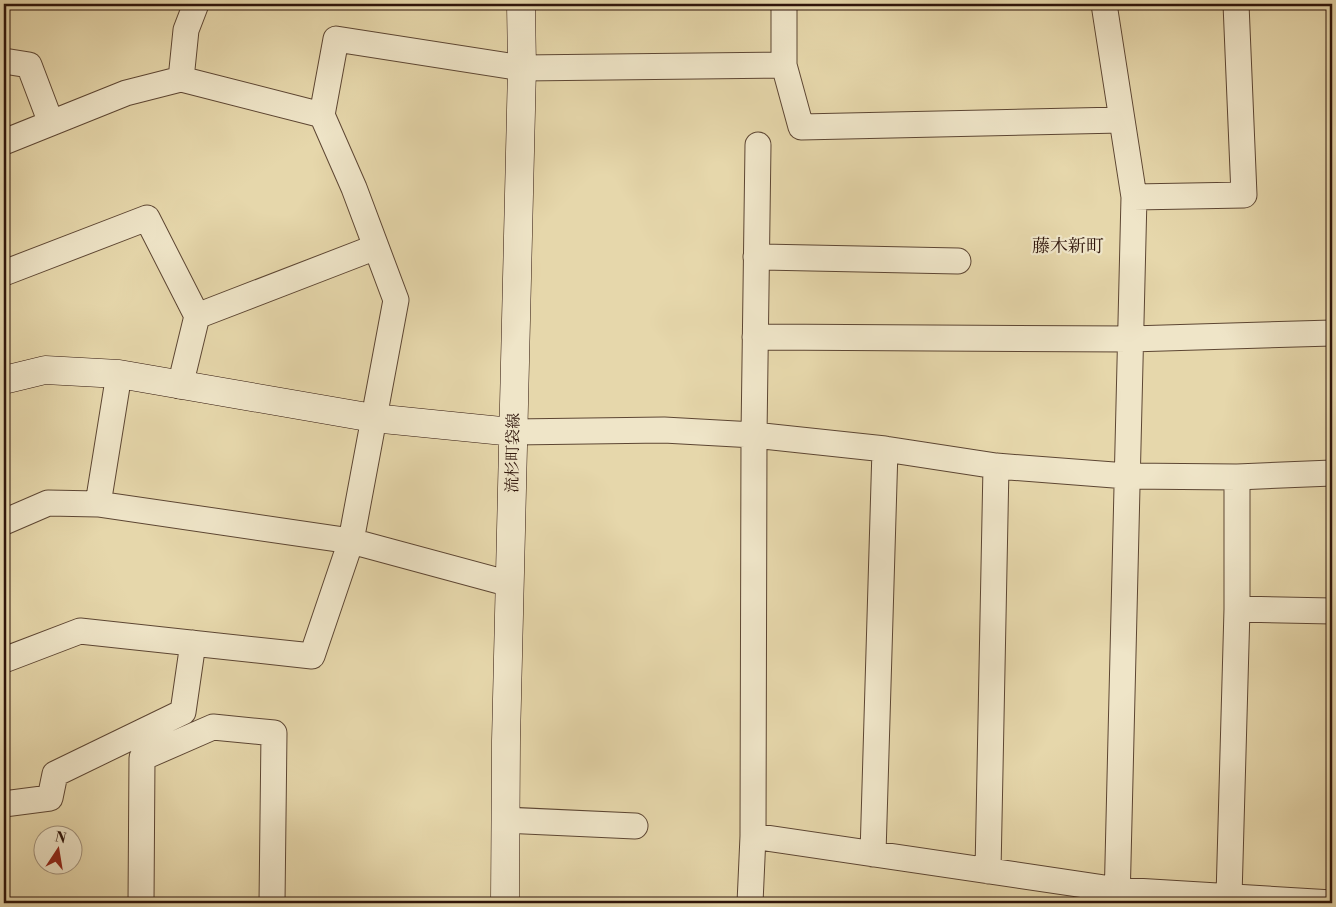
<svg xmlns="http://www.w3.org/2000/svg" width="1336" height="907" viewBox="0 0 1336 907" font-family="'Libre Bodoni','Noto Serif JP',serif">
<rect width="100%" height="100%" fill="#e6d7ab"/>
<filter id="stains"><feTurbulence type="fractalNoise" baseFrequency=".004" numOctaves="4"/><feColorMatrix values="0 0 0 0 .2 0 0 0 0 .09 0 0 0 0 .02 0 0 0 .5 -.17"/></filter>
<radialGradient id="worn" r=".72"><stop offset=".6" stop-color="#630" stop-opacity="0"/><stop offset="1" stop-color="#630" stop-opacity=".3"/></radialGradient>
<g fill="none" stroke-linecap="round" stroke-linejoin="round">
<defs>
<path id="street" d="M784,4V65L801,127L1121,120
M1104,4L1134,197L1117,903
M4,61L29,65L51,123
M181,79L186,30L196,4
M322,115L336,39L522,68L784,65
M4,142L126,93L181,79L322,115L354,188L396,300L351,541L312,656L80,631L4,660
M1134,197L1244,195L1236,4
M756,257L958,261
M4,273L147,218L197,316L180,386
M197,316L376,247
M755,337L1131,339L1332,333
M513,432L664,430L754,435L885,449L996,466L1127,476L1237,477L1332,473
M98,504L119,374
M4,522L48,503L98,504L351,541L510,584
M1237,609L1332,611
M4,804L50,798L55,774L183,712L193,643
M505,820L635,826
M753,836L1118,890L1332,903
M873,854L885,449
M988,871L996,466
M1229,897L1237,609V477
M141,903L142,758L213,727L274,733L272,903
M750,903L753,836L754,435L758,145"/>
<path id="secondary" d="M4,380L45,370L119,374L373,418L513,432
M505,903L506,741L522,68L521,4"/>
</defs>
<use href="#street" stroke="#5d4633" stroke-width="27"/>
<use href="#secondary" stroke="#2f150b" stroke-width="29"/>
<use href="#street" stroke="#efe5c8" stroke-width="25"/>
<use href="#secondary" stroke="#efe5c8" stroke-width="28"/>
</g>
<g text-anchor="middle" stroke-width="4.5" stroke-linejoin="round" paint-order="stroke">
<g font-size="16" fill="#2f150b" stroke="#efe5c8">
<text transform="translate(512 453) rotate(-89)" y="6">流杉町袋線</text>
</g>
<g font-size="18" fill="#2f150b" stroke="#efe5c8">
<text x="1068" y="252">藤木新町</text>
</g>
</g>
<rect width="1336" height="907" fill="none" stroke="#e6d7ab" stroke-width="20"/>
<rect x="5" y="5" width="1326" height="897" fill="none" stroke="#2f150b" stroke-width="2.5"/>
<rect x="10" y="10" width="1316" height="887" fill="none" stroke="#2f150b"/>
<g transform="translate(58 850) rotate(12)"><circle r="24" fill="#efe5c8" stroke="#a2927c"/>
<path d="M0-4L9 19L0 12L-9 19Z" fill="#8f2418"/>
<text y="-8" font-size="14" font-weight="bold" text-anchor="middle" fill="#2f150b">N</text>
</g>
<rect width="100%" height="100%" filter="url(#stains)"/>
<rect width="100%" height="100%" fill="url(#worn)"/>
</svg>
